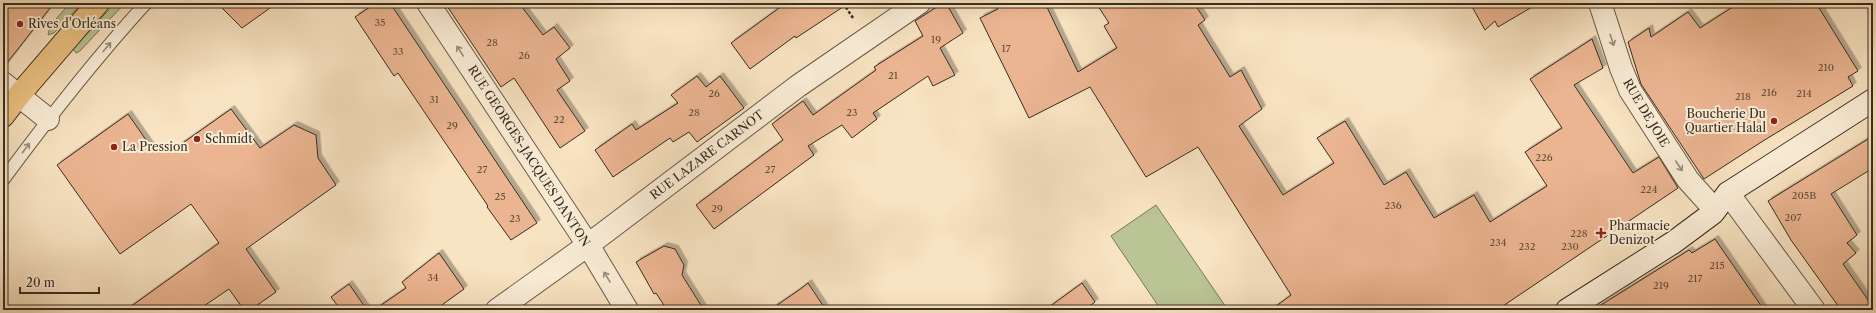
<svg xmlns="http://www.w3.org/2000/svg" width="1876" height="313" viewBox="0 0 1876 313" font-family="'Libre Caslon Text',serif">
<defs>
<filter id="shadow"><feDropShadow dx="3.5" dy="-3.5" stdDeviation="0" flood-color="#0004"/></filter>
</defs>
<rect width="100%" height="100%" fill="#f8e3c2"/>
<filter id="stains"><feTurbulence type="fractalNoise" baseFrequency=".005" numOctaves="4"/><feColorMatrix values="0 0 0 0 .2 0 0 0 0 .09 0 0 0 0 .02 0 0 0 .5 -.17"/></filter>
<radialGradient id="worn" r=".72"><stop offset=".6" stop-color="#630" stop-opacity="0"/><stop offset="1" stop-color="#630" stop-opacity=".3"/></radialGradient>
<path fill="#bac495" stroke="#79785a" d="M70,3H82L54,33L48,35L50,26Z
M115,3H125L80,51L76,53L73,49Z
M1156,205L1228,310H1161L1111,236Z"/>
<path fill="#ebb591" stroke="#382c1e" filter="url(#shadow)" d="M3,3H54L3,68Z
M217,3H277L242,28Z
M376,3H390L537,223L511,240L487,207L488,206L398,73L394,76L355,17Z
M445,3H519L543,35L554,27L570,48L556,59L570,81L557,90L585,131L560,148L514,78L501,87Z
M786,3H849L796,38L795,36L750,69L731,43Z
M943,3H946L963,33L940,48L955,75L933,86L928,76L873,113L877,119L852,138L842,125L808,146L814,155L714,229L696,205L783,140L772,124L803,101L813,115L876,70L874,67L923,36L915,21Z
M995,3H1045L1078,72L1117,48L1104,26L1109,23L1096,3H1194L1205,20L1198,25L1230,77L1241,70L1262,109L1239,126L1283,195L1334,163L1317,138L1345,121L1384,185L1406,172L1434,218L1474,195L1490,222L1547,186L1525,152L1562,128L1530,79L1592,39L1603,68L1574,85L1633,173L1659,157L1678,188L1497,310H1271L1291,295L1198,147L1146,177L1090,87L1029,118L980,18L998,9Z
M1470,3H1539L1498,27L1495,21L1485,30Z
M1739,3H1816L1858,71L1848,77L1853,86L1763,141L1704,179L1641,84L1628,42L1649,28L1651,37L1688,12L1700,28Z
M697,76L706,87L720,76L744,108L697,142L689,132L673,142L670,138L613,177L595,150L632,124L636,130L678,103L671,95Z
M231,109L260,148L294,125L316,135L318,158L336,185L246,249L276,292L250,310H244L229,289L198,310H126L219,243L191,204L120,254L57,165L128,114L153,150L170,152Z
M1873,136V168L1831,194L1857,235L1847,243L1856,253L1843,264L1873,307V310H1841L1791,240L1768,201Z
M1715,239L1764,310H1593L1689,250L1692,253Z
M664,246L675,249L684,265L682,275L704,310H667L656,293L654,294L636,262Z
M439,253L464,289L435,310H374L406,288L402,282Z
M808,283L826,310H770L799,290Z
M1082,283L1095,302L1084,310H1045Z
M349,284L367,310H341L331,297Z"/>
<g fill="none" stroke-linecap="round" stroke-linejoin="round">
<defs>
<path id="service" d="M3,180C48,119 95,59 146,3"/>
<path id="minor" d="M428,3L588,245L627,310
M1600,3L1621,68L1630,90L1688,180L1715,210
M3,83L48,119
M1728,193L1814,310
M497,310L588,245L798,86L919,3"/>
<path id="secondary" d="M1567,310L1674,242L1713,213L1728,193L1873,100"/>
<path id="primary" d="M3,116L19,95L98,3"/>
</defs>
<use href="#service" stroke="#685a47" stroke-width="14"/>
<use href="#minor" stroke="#685a47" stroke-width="24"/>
<use href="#secondary" stroke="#382c1e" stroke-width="24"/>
<use href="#primary" stroke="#382c1e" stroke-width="24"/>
<path stroke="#382c1e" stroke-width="2.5" stroke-dasharray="3 2" stroke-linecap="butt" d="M843,3L853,18"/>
<use href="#service" stroke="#faedd7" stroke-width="12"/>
<use href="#minor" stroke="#faedd7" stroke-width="22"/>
<use href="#secondary" stroke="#faedd7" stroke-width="22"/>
<use href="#primary" stroke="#ecc281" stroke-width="22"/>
</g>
<defs><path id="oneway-shaft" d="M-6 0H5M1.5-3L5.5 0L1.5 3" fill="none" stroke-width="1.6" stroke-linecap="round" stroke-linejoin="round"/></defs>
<g stroke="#998c7a">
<use href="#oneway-shaft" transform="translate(1612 40) rotate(72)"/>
<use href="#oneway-shaft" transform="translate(107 47) rotate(-50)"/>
<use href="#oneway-shaft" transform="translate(460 51) rotate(-123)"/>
<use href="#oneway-shaft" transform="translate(26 148) rotate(-53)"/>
<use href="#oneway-shaft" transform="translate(1679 166) rotate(57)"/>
<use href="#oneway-shaft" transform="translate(607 277) rotate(-121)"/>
</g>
<g fill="#8f2418" stroke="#faedd7" stroke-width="1.5">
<circle cx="20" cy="24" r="4"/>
<circle cx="1774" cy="121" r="4"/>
<circle cx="197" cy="139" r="4"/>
<circle cx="114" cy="147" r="4"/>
<path d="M1599 227h4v4h4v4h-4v4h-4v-4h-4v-4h4z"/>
</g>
<g text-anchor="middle" stroke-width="4" stroke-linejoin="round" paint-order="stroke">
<g font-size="10" fill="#654e3b">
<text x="380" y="26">35</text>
<text x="936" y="43">19</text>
<text x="492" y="46">28</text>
<text x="1006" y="52">17</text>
<text x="398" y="55">33</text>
<text x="524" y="59">26</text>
<text x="1826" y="71">210</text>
<text x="893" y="79">21</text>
<text x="1769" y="96">216</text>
<text x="714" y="97">26</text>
<text x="1804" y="97">214</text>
<text x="1743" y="100">218</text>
<text x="434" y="103">31</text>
<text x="694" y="116">28</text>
<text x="852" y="116">23</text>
<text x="559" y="123">22</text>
<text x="452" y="129">29</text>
<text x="1544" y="161">226</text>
<text x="482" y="173">27</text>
<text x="770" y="173">27</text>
<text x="1649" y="193">224</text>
<text x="1804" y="199">205B</text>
<text x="500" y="200">25</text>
<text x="1393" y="209">236</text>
<text x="717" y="212">29</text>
<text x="1793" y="221">207</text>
<text x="515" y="222">23</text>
<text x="1579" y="237">228</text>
<text x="1498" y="246">234</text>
<text x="1527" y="250">232</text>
<text x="1570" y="250">230</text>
<text x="1717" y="269">215</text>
<text x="433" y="281">34</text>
<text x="1695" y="282">217</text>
<text x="1661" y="289">219</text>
</g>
<g font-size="12" fill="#382c1e" stroke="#faedd7" text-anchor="start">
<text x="28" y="28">Rives d'Orléans</text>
<text x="1766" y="118" text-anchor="end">Boucherie Du<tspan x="1766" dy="14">Quartier Halal</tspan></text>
<text x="205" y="143">Schmidt</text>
<text x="122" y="151">La Pression</text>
<text x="1609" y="230">Pharmacie<tspan x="1609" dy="14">Denizot</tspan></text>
</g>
<g font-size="12" fill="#382c1e" stroke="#faedd7">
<text transform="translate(1646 113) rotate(59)" y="4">RUE DE JOIE</text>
<text transform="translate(707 155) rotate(-37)" y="4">RUE LAZARE CARNOT</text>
<text transform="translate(529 156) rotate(57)" y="4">RUE GEORGES-JACQUES DANTON</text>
</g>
</g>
<rect width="1876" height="313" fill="none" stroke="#f8e3c2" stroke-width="16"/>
<rect x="4" y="4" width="1868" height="305" fill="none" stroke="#382c1e" stroke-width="2"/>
<rect x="8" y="8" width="1860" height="297" fill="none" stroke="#382c1e"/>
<path d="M20 287v6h79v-6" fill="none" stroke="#382c1e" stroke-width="2"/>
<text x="26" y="287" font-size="12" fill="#382c1e" stroke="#faedd7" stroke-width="3" paint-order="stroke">20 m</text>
<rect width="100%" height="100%" filter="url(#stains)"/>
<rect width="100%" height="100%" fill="url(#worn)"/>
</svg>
